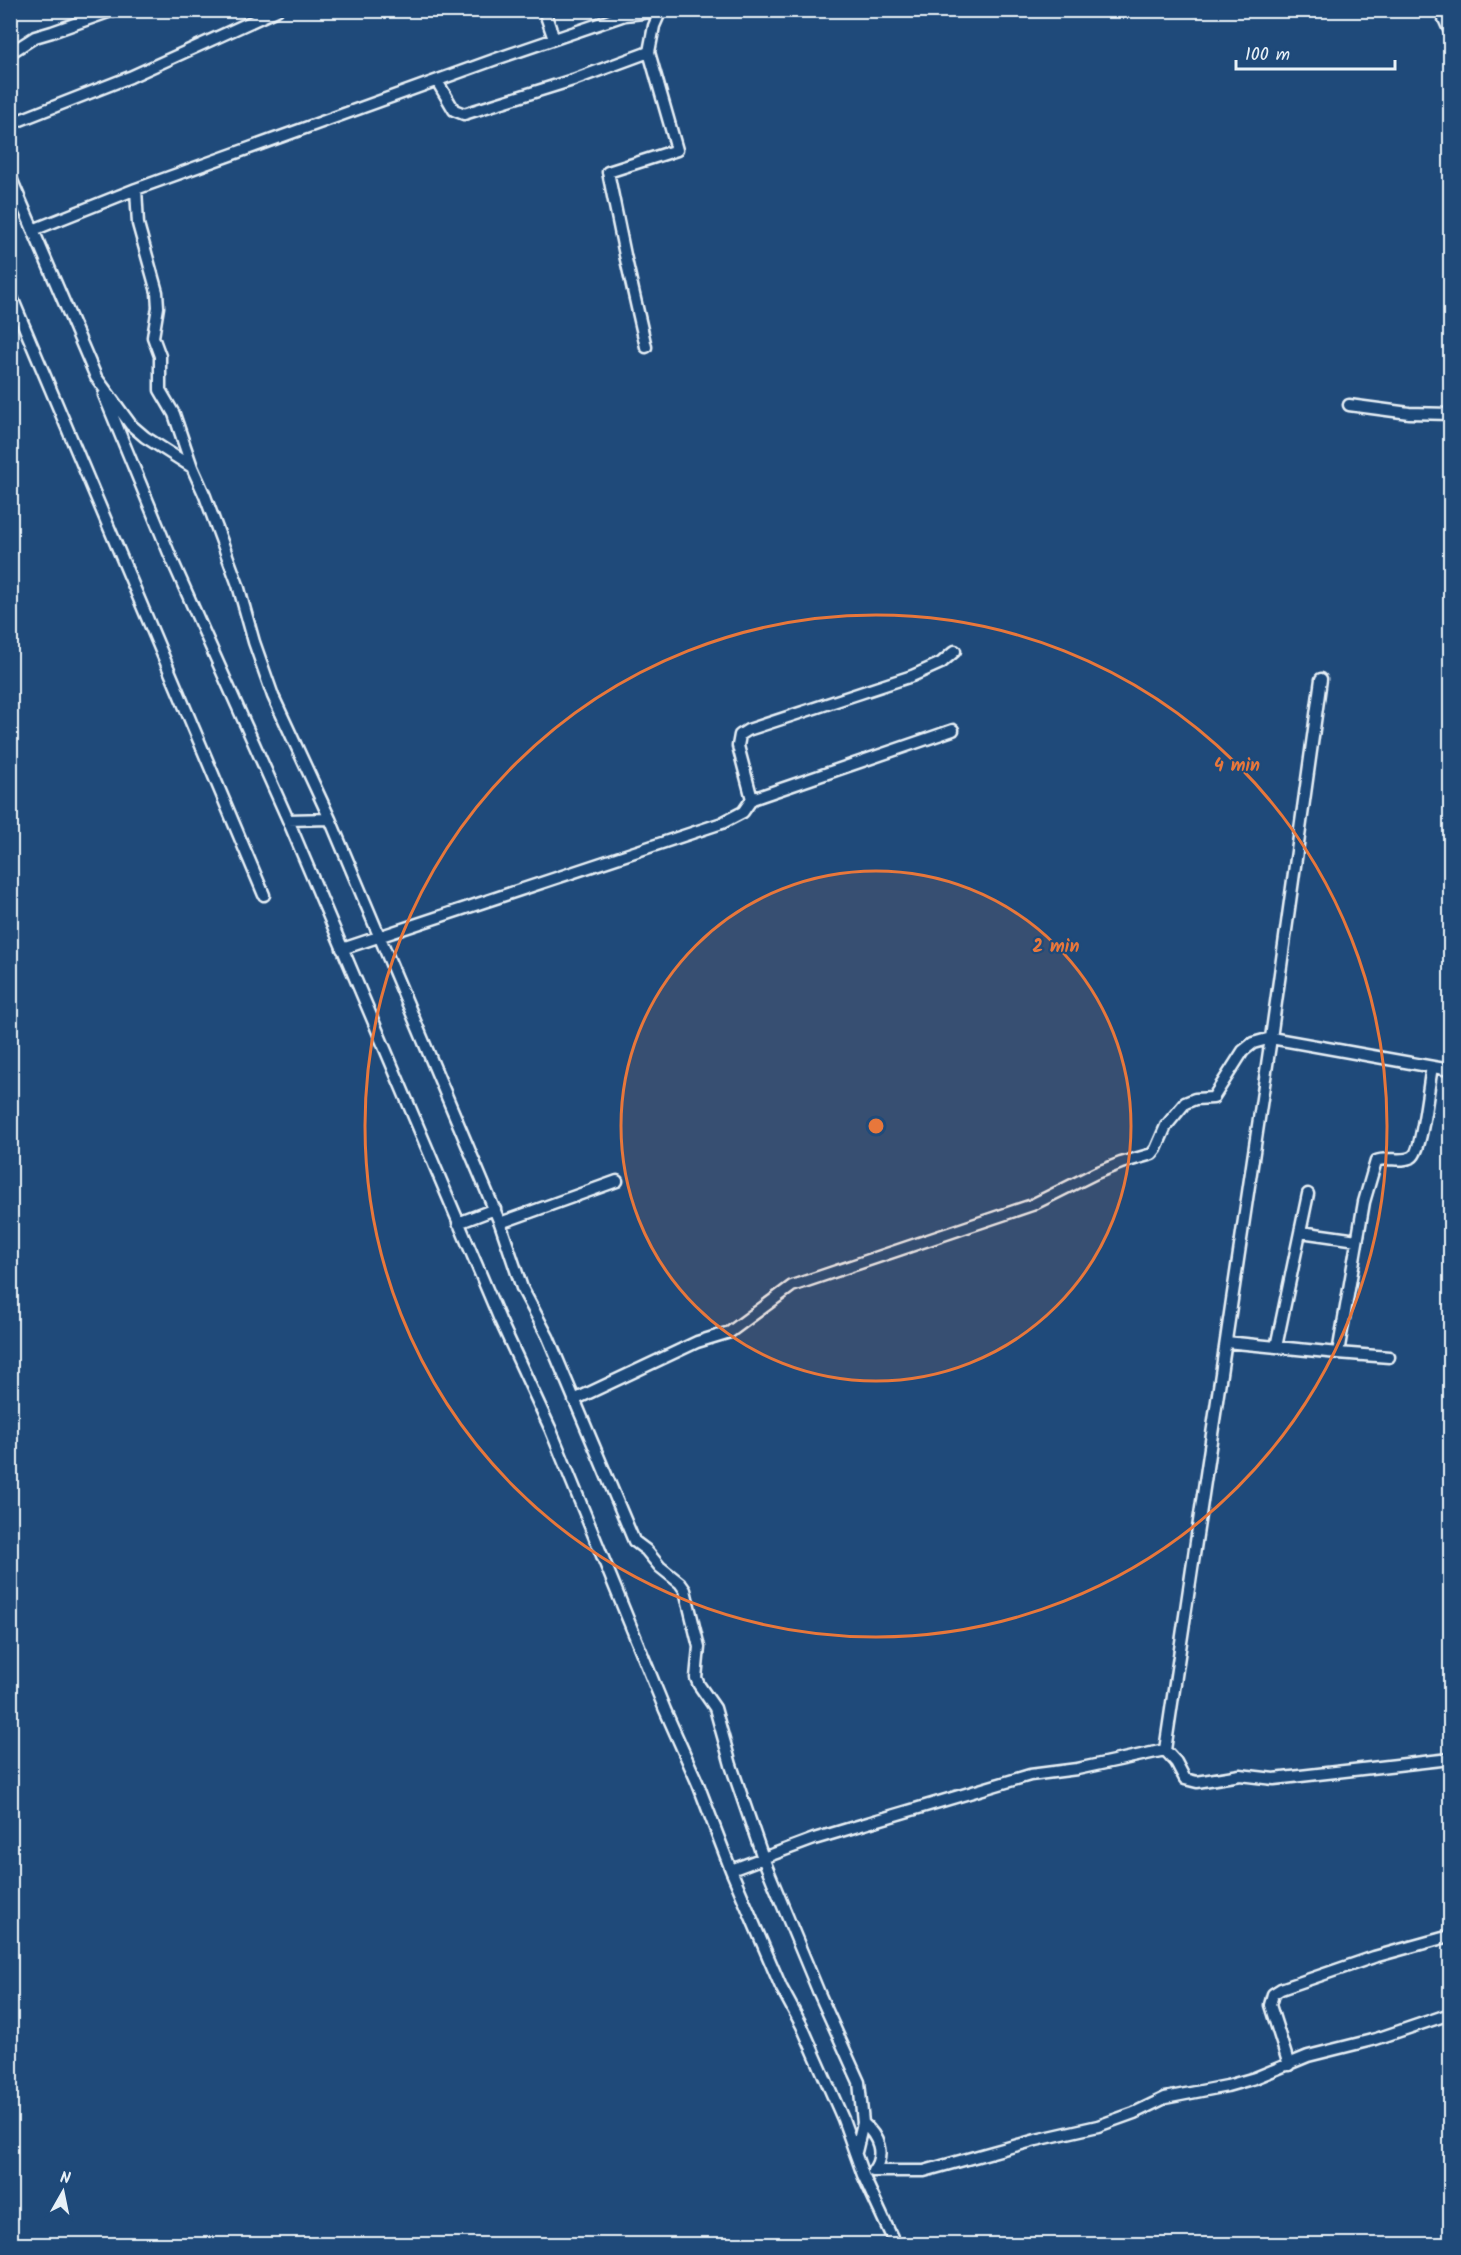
<svg xmlns="http://www.w3.org/2000/svg" width="1461" height="2255" viewBox="0 0 1461 2255" font-family="Kalam,sans-serif">
<rect width="100%" height="100%" fill="#1f4a7a"/>
<filter id="ink" filterUnits="userSpaceOnUse"><feTurbulence type="fractalNoise" baseFrequency=".0167" numOctaves="2"/><feDisplacementMap in="SourceGraphic" scale="12" xChannelSelector="R" yChannelSelector="G"/><feConvolveMatrix kernelMatrix="1 2 1 2 8 2 1 2 1" color-interpolation-filters="sRGB"/></filter>
<g filter="url(#ink)">
<g fill="none" stroke-linecap="round" stroke-linejoin="round">
<defs>
<path id="minor" d="M544,10L554,39
M1440,10L1450,32
M10,53L35,37L52,32L114,10
M437,81L454,110L464,114L573,80L649,52
M10,124L130,77L277,10
M10,176L96,377L131,425L145,437L192,467L205,496L238,585L254,642L273,696L330,819L500,1223L522,1288L548,1337L634,1541L646,1550L660,1567L680,1583L685,1590L699,1647L696,1678L699,1685L715,1708L731,1765L763,1858L819,1993L859,2082L863,2123L856,2152
M136,189L138,224L157,292L158,307L153,337L160,356V390L174,414L192,467
M33,230L136,189L499,58L625,15L660,11
M10,293L264,895
M646,347L625,255L608,172L677,150L649,52L654,26L661,10
M104,395L169,553L288,820L500,1320L550,1428L665,1710L698,1784L731,1870L781,1987L802,2026L843,2119L863,2175L895,2244
M1349,405L1409,413L1450,414
M1321,679L1271,1038L1165,1750L1176,1762L1185,1779L1197,1782L1240,1775L1274,1779L1450,1759
M752,799L738,746L740,735L748,730L912,676L941,663L955,651
M288,820L330,819
M342,949L722,823L743,812L752,799L953,730
M458,1223L495,1209
M500,1223L617,1181
M1301,1232L1357,1240
M1226,1342L1338,1353L1364,1202L1376,1161C1387,1156 1401,1163 1412,1157C1422,1152 1429,1081 1432,1067
M1276,1347L1308,1194
M1338,1353L1389,1357
M574,1400L697,1342L730,1332L792,1286L1032,1205L1096,1173L1121,1163L1152,1154L1156,1149L1166,1126L1185,1103L1195,1099L1213,1098L1243,1051L1253,1043L1271,1038L1450,1070
M731,1870L814,1839L1030,1775L1077,1769L1165,1750
M1289,2065L1270,2005L1273,1994L1281,1989L1374,1957L1450,1936
M863,2123C878,2136 886,2154 873,2171H924L1036,2140L1098,2126L1134,2113L1165,2098L1227,2086L1255,2078L1308,2056L1376,2039L1450,2014"/>
</defs>
<use href="#minor" stroke="#e8f1f8" stroke-width="15"/>
<use href="#minor" stroke="#1f4a7a" stroke-width="10"/>
</g>
</g>
<circle cx="876" cy="1126" r="255" fill="#e8773b" fill-opacity=".12"/>
<g fill="none" stroke="#e8773b" stroke-width="3">
<circle cx="876" cy="1126" r="255"/>
<circle cx="876" cy="1126" r="511"/>
</g>
<circle cx="876" cy="1126" r="9" fill="#e8773b" stroke="#1f4a7a" stroke-width="3"/>
<g font-size="18" text-anchor="middle" font-weight="bold" fill="#e8773b" stroke="#1f4a7a" stroke-width="4.5" stroke-linejoin="round" paint-order="stroke">
<text x="1237" y="771">4 min</text>
<text x="1056" y="952">2 min</text>
</g>
<rect width="1461" height="2255" fill="none" stroke="#1f4a7a" stroke-width="36"/>
<rect x="18" y="18" width="1425" height="2219" fill="none" stroke="#e8f1f8" stroke-width="2" filter="url(#ink)"/>
<g transform="translate(63 2192) rotate(9)" stroke="#1f4a7a" stroke-width="4.5" paint-order="stroke">
<path d="M0-4.5L10 22L0 15L-10 22Z" fill="#e8f1f8"/>
<text y="-9" font-size="16" font-weight="bold" text-anchor="middle" fill="#e8f1f8">N</text>
</g>
<path d="M1236 60v9h159v-9" fill="none" stroke="#e8f1f8" stroke-width="3"/>
<text x="1245" y="60" font-size="18" fill="#e8f1f8" stroke="#1f4a7a" stroke-width="4.5" paint-order="stroke">100 m</text>
</svg>
